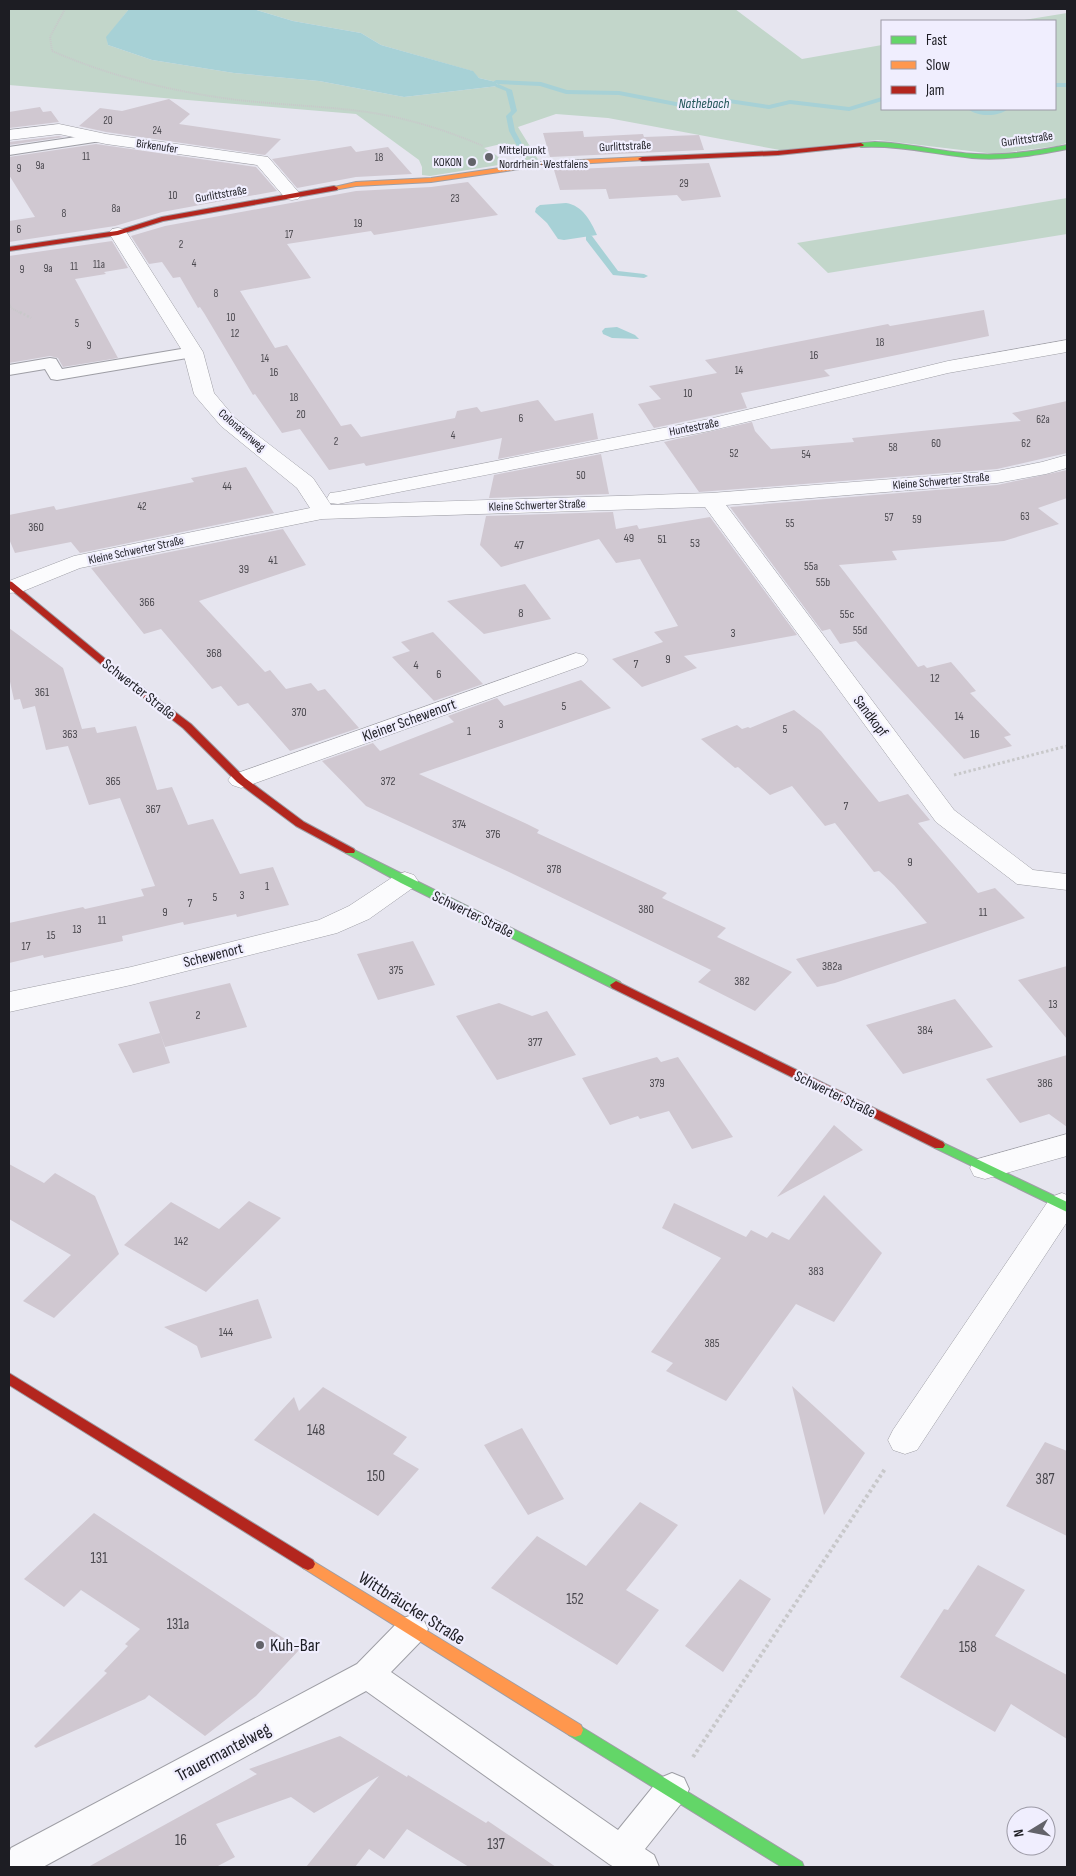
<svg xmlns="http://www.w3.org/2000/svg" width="1076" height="1876" viewBox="0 0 1076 1876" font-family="'Sofia Sans Condensed',sans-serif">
<rect width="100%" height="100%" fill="#e6e5ef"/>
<path fill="#c2d6ca" d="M9,9H129L107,37L108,45L152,60L234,73L319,81L404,97L498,86L496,82L479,78L472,71L381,45L361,33L293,21L253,9H735L802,59L882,45V109H1055V21H1018L1067,13V143L1057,146L995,154L878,140L780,150L608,118L556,114L518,127L539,161L527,162L505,143L484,148L496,155L505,164L430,176L422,175V167L419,160L356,114L9,85Z
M1067,198V234L828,273L797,243Z"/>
<path fill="#a7d1d6" d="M129,9H253L293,21L361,33L381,45L473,71L479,78L496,82L498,86L404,97L319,81L234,73L152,60L108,45L106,37Z
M566,203C582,205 591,221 597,235L564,240L558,239L547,223L535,212L536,208L540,205Z
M617,327L635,335L639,339L612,338L603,334L602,331L605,328Z"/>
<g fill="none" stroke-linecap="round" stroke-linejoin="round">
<path fill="#a7d1d6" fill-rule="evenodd" d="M496,80L541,82L567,90L619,91L681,103L729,99L769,105L790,100L849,107L882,97V101L849,111L790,104L769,109L729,103L681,107L619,95L566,94L540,86L498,84L512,90L517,111L512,116L515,131L527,153L524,155L521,153L509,131L506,116L511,111L506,91L496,87L495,86L498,84L493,82Z
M1055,83H1067V87H1055Z
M968,109L988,111L1008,109C998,117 978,117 968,109Z
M586,236H592L618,271L644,274L648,276L644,278L613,275L586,240Z"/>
</g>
<path fill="#d0c8d1" d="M169,99L190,114L179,124L281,139L265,155L106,132L79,126L100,108L122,111Z
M40,107L43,112L51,111L59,122L9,128V112Z
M583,131L584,137L643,134L644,137L699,135L704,150L550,157L543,133Z
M59,136L64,137L9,145V142Z
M96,144L256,167L277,191L162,212L115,226L9,242V221L35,217L9,175V157Z
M351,146L356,152L388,147L412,174L356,177L297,188L272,159Z
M709,163L721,197L682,201L677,195L609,199L606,189L560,190L554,170Z
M468,182L498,215L374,235L371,231L287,244L311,278L240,291L275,348L287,345L341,426L351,424L361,437L455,418L457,411L477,407L481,412L538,400L555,421L593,413L598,439L498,459L502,438L366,466L364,463L329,470L300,429L282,433L255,394L253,395L204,313L200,307L198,308L180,277L173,278L162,262L149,264L131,236L165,226L356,191L431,187Z
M112,241L128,268L104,272L106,274L75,279L118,358L63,367L58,358L50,356L9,363V256Z
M984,310L989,336L824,370L830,376L741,393L747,408L654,428L638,404L661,399L649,386L717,373L705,360L888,324L890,326Z
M1067,401V453L997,469L699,492L664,442L752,422L755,431L771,449L854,442L852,438L1021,421L1012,413Z
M601,454L609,494L489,498L494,475Z
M246,467L274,513L80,553L71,542L15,553L9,539V515L54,506L56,510L194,482L191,478Z
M1067,470V498L1038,508L1059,524L1004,541L892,551L897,560L839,565L918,667L924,665L927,668L951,662L976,691L970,693L1011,735L1004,737L1012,746L964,759L856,641L840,644L830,629L822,631L730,507L997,485Z
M613,512L616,529L637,525L639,529L710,517L797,635L684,656L697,668L642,687L612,659L663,642L654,632L678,626L640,559L616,563L599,539L501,567L480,545L486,516Z
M283,529L306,565L199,601L265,672L270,670L286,689L311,683L318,691L325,689L359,728L290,751L248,703L238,706L221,686L212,689L161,629L144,634L91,568Z
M525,584L551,619L484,634L447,601Z
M9,628L63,668L82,729L95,727L97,733L136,726L157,790L172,787L188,825L213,819L240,874L273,867L289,905L237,917L236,914L184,925L183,922L122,936L123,941L44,958L43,955L9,963V923L83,907L85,909L144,896L141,889L155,886L120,798L89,805L68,746L46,750L35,706L23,709L20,699L14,700L9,677Z
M433,632L457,657L483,684L434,701L392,657L410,651L401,642Z
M581,680L611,708L419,774L527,824L539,830L537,833L667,893L662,898L726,928L717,937L792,972L755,1011L698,982L711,970L509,872L366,806L322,761L373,743L380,751L454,722L448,716L497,698L504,706Z
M794,710L821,731L879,802L908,794L930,820L918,823L978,893L995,888L1025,918L835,983L817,987L796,959L927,923L894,885L879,871L874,872L835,823L825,826L792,786L770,795L738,767L735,768L701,739L737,725L742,729L748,727L750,728Z
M413,941L435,985L378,1000L357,954Z
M1067,966V1039L1018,980Z
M230,983L247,1027L165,1047L149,1002Z
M955,999L993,1047L903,1074L866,1025Z
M499,1003L532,1016L547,1011L576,1055L497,1080L456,1016Z
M160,1033L170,1063L133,1073L118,1044Z
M1067,1055V1127L1049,1114L1020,1123L986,1079Z
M657,1057L661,1062L678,1057L733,1137L692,1149L669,1111L640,1119L638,1116L610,1125L582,1078Z
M834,1125L863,1150L777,1197Z
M9,1164L44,1183L55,1173L95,1196L119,1254L54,1318L23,1301L71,1255L9,1219Z
M824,1195L882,1253L834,1322L796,1304L726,1401L666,1371L673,1363L651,1352L721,1258L662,1228L674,1203L746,1237L751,1230L767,1238L772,1232L789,1240Z
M249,1201L281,1218L206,1292L124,1245L171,1202L219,1229Z
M258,1299L272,1338L201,1358L197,1346L164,1327Z
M792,1386L865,1453L824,1515Z
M323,1387L407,1437L393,1454L419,1469L378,1516L254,1440L294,1397L299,1411Z
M522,1428L564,1499L528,1515L484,1445Z
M1045,1442L1067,1451V1536L1006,1506Z
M640,1502L678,1525L626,1590L659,1610L617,1665L491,1588L537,1536L586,1566Z
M94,1513L300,1649L256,1696L205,1736L149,1695L145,1699L36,1748L34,1746L107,1673L104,1671L128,1646L125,1644L140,1629L81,1590L64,1607L24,1579Z
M978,1565L1025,1590L995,1636L1067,1675V1739L1011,1704L995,1732L900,1677L944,1609L948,1610Z
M740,1579L771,1599L723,1672L685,1646Z
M340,1736L407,1777L408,1775L486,1823L488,1821L556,1867H469L407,1829L384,1859L369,1849L355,1867H306L379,1776L314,1813L291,1797L216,1824L235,1857L216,1867H88L257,1774L249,1769Z"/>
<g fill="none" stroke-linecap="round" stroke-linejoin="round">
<defs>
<path id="lane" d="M96,134L101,135L103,138L101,141L9,155V147Z
M193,347L199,348L202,352L199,356L57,380L51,379L45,369L9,375V365L50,358L56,359L62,369Z
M412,1615L423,1619L428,1629L423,1639L391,1672L618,1830L660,1778L672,1773L684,1778L689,1789L684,1800L645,1849L654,1855L659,1867H614L609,1864L366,1691L43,1867H9V1853L11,1848L357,1664L401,1619Z"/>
<path id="street" d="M59,124L106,134L268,157L301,195L298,199L292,200L286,199L257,165L106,144L59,134L9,140V130Z
M118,228L124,229L127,233L203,352L214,393L235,418L313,478L331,505L711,493L997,471L1042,462L1067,455V468L1046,474L997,483L726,505L954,810L1033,870L1067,874V890L1017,884L936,822L705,507L322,519L80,568L21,592L9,593V581L74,556L310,508L297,488L221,426L197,398L194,394L183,352L109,233L112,229Z
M1067,340V352L948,373L709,431L338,504L330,503L327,498L330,493L338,492L709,419L948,361Z
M576,653L584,655L588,660L584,665L250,785L241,788L232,785L228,780L232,775Z
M405,872L414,875L418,881L414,887L369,919L337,933L131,985L9,1012V992L131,967L319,920L349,906L396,875Z
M1067,1134V1156L985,1179L974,1176L970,1168L974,1160Z
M1062,1193L1067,1195V1222L917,1450L905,1454L893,1450L888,1440L893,1430L1051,1197Z"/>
<path id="fast" d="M875,142C909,143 941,152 975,154C1006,156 1037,151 1067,145V149C1036,155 1004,161 972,158C934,154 899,145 861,147L858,145L861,143Z
M350,848L620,982L622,985L616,989L612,988L401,883L346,853L345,851Z
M939,1141L1067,1202V1212L935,1148L933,1145L935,1142Z
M575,1723L802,1862L804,1867H782L569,1735L567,1730L569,1725Z"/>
<path id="slow" d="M642,157L644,158V160L540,166L431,182L356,186L334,190L330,188L356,182L431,178L540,162Z
M308,1558L581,1725L583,1730L581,1735L575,1737L569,1735L303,1568L301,1564L303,1560Z"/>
<path id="jam" d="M861,143L864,145L863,146L778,155L642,161L638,159L642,157L778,151Z
M334,186L338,188L337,190L163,221L118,235L9,251V247L117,231L162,217Z
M9,581L12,582L114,666L191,724L245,778L304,822L354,849L355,851L354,853H346L296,826L237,782L183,728L108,670L9,588Z
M616,981L943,1142L945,1145L943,1148H935L612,988L610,985Z
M9,1373L313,1560L315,1564L313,1568L308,1570L303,1568L9,1385Z"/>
</defs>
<use href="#lane" stroke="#9e9ea5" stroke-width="2"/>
<use href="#street" stroke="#9e9ea5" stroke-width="1"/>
<use href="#fast" stroke="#9e9ea5" stroke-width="2"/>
<use href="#slow" stroke="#9e9ea5" stroke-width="2"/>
<use href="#jam" stroke="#9e9ea5" stroke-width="2"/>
<path stroke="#c8c8ca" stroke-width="2" stroke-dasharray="1 1" stroke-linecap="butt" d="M65,9L50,37L52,51C112,77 174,92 238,100C281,105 324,106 367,112C407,118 446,130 483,146
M9,303L11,308L22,314"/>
<path stroke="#c8c8ca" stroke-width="2.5" stroke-dasharray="2 2" stroke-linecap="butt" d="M20,312L31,318"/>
<path stroke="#c8c8ca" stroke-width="3" stroke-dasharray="2.5 2.5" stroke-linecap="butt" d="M954,775L1067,746"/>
<path stroke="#c8c8ca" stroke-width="4" stroke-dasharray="3 3" stroke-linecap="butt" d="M693,1757L885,1469"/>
<use href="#lane" fill="#fbfbfd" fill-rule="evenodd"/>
<use href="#street" fill="#fbfbfd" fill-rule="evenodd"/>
<use href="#fast" fill="#63d668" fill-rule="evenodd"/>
<use href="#slow" fill="#ff974d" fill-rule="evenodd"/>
<use href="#jam" fill="#b3261e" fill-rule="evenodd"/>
</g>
<g fill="#63636a" stroke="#f0eefe" stroke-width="2">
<circle cx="489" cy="157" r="5"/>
<circle cx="472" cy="162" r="5"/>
<circle cx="260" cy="1645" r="5"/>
</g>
<g text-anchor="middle" stroke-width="4.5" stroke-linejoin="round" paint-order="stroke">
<g font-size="11" fill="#4a484e">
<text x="108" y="124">20</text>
<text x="157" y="134">24</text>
<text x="86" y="160">11</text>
<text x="379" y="161">18</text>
<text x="40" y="169">9a</text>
<text x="19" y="172">9</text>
<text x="684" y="187">29</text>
<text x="173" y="199">10</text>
<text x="455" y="202">23</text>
<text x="116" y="212">8a</text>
<text x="64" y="217">8</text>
<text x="358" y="227">19</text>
<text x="19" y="233">6</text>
<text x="289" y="238">17</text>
<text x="181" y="248">2</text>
<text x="194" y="267">4</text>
<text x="99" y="268">11a</text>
<text x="74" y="270">11</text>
<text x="48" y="272">9a</text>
<text x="22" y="273">9</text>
<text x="216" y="297">8</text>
<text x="231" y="321">10</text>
<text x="77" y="327">5</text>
<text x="235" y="337">12</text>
<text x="880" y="346">18</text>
<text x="89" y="349">9</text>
<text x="814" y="359">16</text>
<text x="265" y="362">14</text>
<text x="739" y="374">14</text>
<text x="274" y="376">16</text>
<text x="688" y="397">10</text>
<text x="294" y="401">18</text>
<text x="301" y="418">20</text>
<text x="521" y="422">6</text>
<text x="1043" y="423">62a</text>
<text x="453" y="439">4</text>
<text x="336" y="445">2</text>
<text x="936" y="447">60</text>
<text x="1026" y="447">62</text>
<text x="893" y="451">58</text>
<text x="734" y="457">52</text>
<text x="806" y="458">54</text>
<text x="581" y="479">50</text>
<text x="227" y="490">44</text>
<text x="142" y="510">42</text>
<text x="1025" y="520">63</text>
<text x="889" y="521">57</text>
<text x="917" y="523">59</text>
<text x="790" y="527">55</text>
</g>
<g font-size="12" fill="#1d1d23" stroke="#f0eefe">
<text transform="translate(1027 139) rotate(-8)" y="4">Gurlittstraße</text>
<text transform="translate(157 146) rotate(8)" y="4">Birkenufer</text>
<text transform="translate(625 146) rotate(-3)" y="4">Gurlittstraße</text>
<text transform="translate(221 194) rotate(-10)" y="4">Gurlittstraße</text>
<text transform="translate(694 427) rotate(-11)" y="4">Huntestraße</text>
<text transform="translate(242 430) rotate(41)" y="4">Colonatenweg</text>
<text transform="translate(941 481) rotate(-5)" y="4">Kleine Schwerter Straße</text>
<text transform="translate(537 505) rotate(-2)" y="4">Kleine Schwerter Straße</text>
<text transform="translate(136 550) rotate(-12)" y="4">Kleine Schwerter Straße</text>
</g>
<g font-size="12" fill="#1d1d23" stroke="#f0eefe" text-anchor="start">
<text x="499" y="154">Mittelpunkt<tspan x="499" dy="14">Nordrhein-Westfalens</tspan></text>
<text x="462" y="166" text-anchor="end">KOKON</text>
</g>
<g font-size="12" fill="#4a484e">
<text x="36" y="531">360</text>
<text x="629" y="542">49</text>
<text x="662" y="543">51</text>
<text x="695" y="547">53</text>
<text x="519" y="549">47</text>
<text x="273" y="564">41</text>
<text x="811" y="570">55a</text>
<text x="244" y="573">39</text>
<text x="823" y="586">55b</text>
<text x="147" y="606">366</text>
<text x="521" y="617">8</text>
<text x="847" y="618">55c</text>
<text x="860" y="634">55d</text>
<text x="733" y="637">3</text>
<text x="214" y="657">368</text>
<text x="668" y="663">9</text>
<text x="636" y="668">7</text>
<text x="416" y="669">4</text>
<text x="439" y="678">6</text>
<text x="935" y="682">12</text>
<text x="42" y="696">361</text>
<text x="564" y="710">5</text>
<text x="299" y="716">370</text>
<text x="959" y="720">14</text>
<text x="501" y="728">3</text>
<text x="785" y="733">5</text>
<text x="469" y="735">1</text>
<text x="70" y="738">363</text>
<text x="975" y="738">16</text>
<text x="113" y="785">365</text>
<text x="388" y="785">372</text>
<text x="846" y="810">7</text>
<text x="153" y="813">367</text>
<text x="459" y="828">374</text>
<text x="493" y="838">376</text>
<text x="910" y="866">9</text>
<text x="554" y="873">378</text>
<text x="267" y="890">1</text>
<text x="242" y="899">3</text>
<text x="215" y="901">5</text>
<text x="190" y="907">7</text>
<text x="646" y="913">380</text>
<text x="165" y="916">9</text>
<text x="983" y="916">11</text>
<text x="102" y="924">11</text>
<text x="77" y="933">13</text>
<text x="51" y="939">15</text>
<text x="26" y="950">17</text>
<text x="832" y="970">382a</text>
<text x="396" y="974">375</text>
<text x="742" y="985">382</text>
<text x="1053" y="1008">13</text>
<text x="198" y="1019">2</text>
<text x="925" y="1034">384</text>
<text x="535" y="1046">377</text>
<text x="657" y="1087">379</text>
<text x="1045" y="1087">386</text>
<text x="181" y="1245">142</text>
<text x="816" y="1275">383</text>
<text x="226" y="1336">144</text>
<text x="712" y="1347">385</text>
</g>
<g font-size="14" font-style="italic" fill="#215558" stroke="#f0eefe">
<text x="704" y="108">Nathebach</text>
</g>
<g font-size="15" fill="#1d1d23" stroke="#f0eefe">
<text transform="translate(139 689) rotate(38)" y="5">Schwerter Straße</text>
<text transform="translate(871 716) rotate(53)" y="5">Sandkopf</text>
<text transform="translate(409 720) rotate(-20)" y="5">Kleiner Schewenort</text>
<text transform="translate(473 914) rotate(26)" y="5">Schwerter Straße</text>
<text transform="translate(213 955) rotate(-14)" y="5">Schewenort</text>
<text transform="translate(835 1094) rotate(26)" y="5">Schwerter Straße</text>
</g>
<g font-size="15" fill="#4a484e">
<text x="316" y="1435">148</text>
<text x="376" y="1481">150</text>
<text x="1045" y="1484">387</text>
<text x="99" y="1563">131</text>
<text x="575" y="1604">152</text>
<text x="178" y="1629">131a</text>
<text x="968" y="1652">158</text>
<text x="181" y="1845">16</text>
<text x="496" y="1849">137</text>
</g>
<g font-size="18" fill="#1d1d23" stroke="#f0eefe">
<text transform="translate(412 1608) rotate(32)" y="6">Wittbräucker Straße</text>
<text transform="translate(223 1752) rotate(-28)" y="6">Trauermantelweg</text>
</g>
<g font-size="18" fill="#1d1d23" stroke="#f0eefe" text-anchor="start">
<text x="270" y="1651">Kuh-Bar</text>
</g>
</g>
<rect width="1076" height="1876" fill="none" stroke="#1d1d23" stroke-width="20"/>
<rect x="881" y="20" width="175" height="90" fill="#f0eefe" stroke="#9c9aa6"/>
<rect x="891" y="36" width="25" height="8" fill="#63d668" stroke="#9c9aa6"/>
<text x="926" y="45" font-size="15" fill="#1d1d23">Fast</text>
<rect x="891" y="61" width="25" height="8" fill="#ff974d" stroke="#9c9aa6"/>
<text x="926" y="70" font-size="15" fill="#1d1d23">Slow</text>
<rect x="891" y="86" width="25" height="8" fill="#b3261e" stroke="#9c9aa6"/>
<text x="926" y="95" font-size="15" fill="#1d1d23">Jam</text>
<g transform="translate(1031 1831) rotate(260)"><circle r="24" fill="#f0eefe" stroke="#9c9aa6"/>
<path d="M0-4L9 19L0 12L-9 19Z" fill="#63636a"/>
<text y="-8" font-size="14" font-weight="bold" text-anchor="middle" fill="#1d1d23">N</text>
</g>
</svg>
